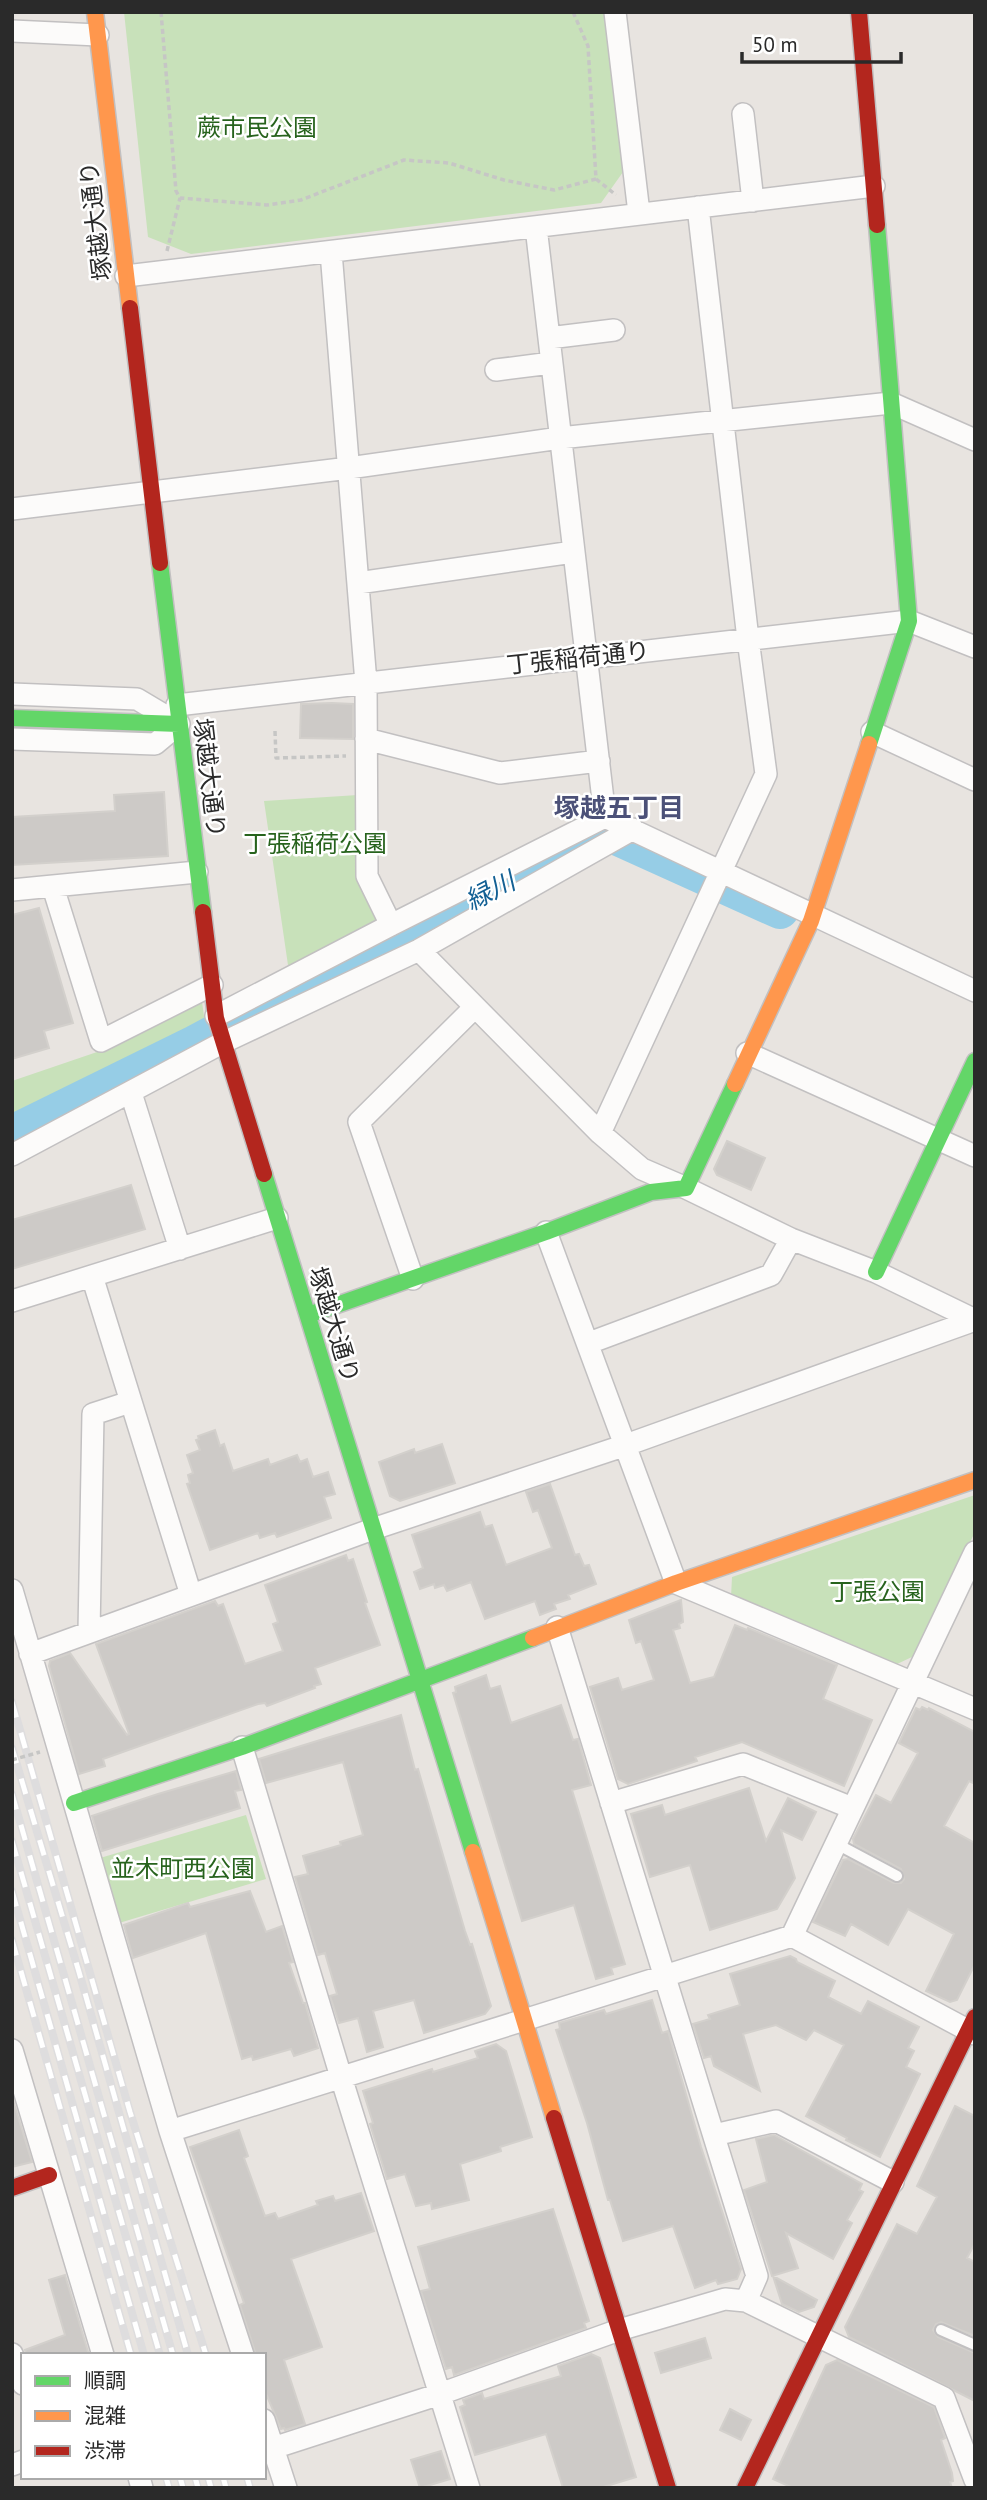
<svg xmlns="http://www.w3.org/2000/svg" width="987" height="2500" viewBox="0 0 987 2500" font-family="'PT Sans','Noto Sans JP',sans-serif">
<rect width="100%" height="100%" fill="#e8e4e0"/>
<path fill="#c8e1ba" d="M124,12H604L623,172L601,203L191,254L148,237Z
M358,795L384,921L289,972L264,801Z
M202,1002L207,1037L12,1134V1081L97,1052Z
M975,1495V1532L914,1656L895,1665L731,1597L732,1577Z
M246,1815L266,1879L119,1923L100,1858Z"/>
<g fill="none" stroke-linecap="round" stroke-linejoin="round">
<path stroke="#96cde6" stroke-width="38" d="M12,1134L195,1044L379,946L607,832L780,910"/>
</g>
<path fill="#cdcac7" stroke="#d3d0cc" stroke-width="2" d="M332,703L353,704V739L300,738L301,704Z
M164,792L168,856L12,865V817L115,811L114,795Z
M39,908L73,1023L44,1031L49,1048L12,1059V915Z
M727,1141L765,1158L751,1190L717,1175L714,1169Z
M131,1185L145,1229L12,1269V1220Z
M215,1430L220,1446L224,1444L233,1471L268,1459L270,1465L297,1455L300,1462L307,1459L313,1477L328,1472L335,1494L324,1497L331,1518L277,1537L275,1533L260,1538L258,1533L210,1550L187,1484L190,1483L188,1475L193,1473L187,1455L200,1450L196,1440L199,1439L198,1436Z
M442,1444L455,1483L400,1501L390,1496L379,1462L414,1449L415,1453Z
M550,1484L575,1555L579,1554L584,1566L589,1565L596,1584L568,1595L570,1599L554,1604L556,1609L540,1615L535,1601L485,1619L471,1582L447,1591L444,1585L435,1588L434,1584L420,1589L414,1572L423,1568L412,1535L480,1512L485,1527L492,1525L506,1565L552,1548L538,1510L533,1512L526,1492Z
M346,1555L348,1561L353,1559L367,1602L365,1603L380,1645L315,1668L321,1684L314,1686L315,1688L267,1706L265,1703L258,1704L103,1759L105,1766L79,1774L49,1666L50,1661L70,1653L127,1735L129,1734L96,1644L215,1601L218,1606L223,1604L245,1664L283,1651L273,1624L278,1622L265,1585Z
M681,1600L683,1622L679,1624L680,1628L673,1630L690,1683L714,1677L735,1625L747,1630L748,1628L837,1665L823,1699L872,1720L844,1786L742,1742L695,1757L697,1761L628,1784L618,1779L590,1687L618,1678L622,1690L654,1680L641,1641L636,1643L629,1620Z
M486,1675L490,1689L500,1686L511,1723L561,1705L573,1740L578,1739L591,1785L572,1790L625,1964L611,1968L613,1974L596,1979L574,1905L522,1921L453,1693L456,1692L455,1687Z
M922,1707L928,1710L929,1708L975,1732V1784L969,1781L944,1826L975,1843V1964L957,2000L950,2002L926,1991L954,1934L908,1909L888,1945L851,1924L845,1936L813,1922L843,1860L848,1859L894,1883H901L904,1879L901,1869L854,1844L853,1839L876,1795L891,1803L918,1753L899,1743L916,1708L920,1710Z
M401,1715L415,1770L418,1769L465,1931L470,1945L472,1944L491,2006L485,2014L424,2033L414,2000L373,2011L383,2047L367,2052L358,2018L339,2023L330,1996L337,1994L325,1953L318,1955L295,1877L308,1874L303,1856L341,1845L340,1842L363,1835L343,1762L266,1783L259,1759Z
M236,1771L241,1790L235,1791L240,1808L102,1851L92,1816L158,1794Z
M749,1788L766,1841L788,1798L816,1812L802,1840L781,1830L795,1878L777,1909L710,1930L690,1865L650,1877L631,1814L662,1805L665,1815Z
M250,1891L266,1932L282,1926L293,1962L289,1963L303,2003H305L318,2048L294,2056L291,2049L253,2060L252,2056L242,2059L206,1933L133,1958L124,1925L188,1903L190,1907Z
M790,1956L796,1959L797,1962L835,1981L828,1997L861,2014L868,2001L919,2027L908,2048L914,2051L906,2067L920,2074L880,2157L846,2140L847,2138L806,2116L844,2045L814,2030L806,2040L776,2025L743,2034L760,2091L714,2066L711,2056L704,2058L693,2024L710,2019L708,2015L740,2005L730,1974Z
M652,2000L662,2033L668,2031L701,2147L741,2269L737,2279L718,2284L716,2280L695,2288L673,2226L623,2241L610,2200H608L587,2123L556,2030L560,2029L559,2023L604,2010L606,2014Z
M496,2044L506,2051L532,2137L500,2147L501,2151L460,2164L469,2200L432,2209L431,2203L416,2206L405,2174L387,2179L370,2124L373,2123L363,2091L432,2069L433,2072L478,2058L475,2051Z
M12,2097L32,2162L12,2167Z
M955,2106L975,2116V2243L967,2258L975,2262V2336L941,2322L936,2324L933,2330L938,2337L975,2353V2401L849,2337L845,2327L897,2224L917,2234L937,2197L917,2186Z
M239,2130L248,2156L244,2158L265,2216L275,2213L278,2219L318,2205L316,2201L333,2196L335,2201L361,2193L374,2231L291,2259L322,2347L284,2360L305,2424L285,2430L284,2428L281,2429L264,2389V2355H256L240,2305L244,2303L190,2147Z
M774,2135L862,2184L859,2190L863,2192L847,2220L852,2223L833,2259L786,2233L798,2268L772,2276L744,2190L767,2182L756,2139Z
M553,2209L589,2321L584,2323L586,2328L454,2375L452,2367L446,2369L421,2291L430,2289L418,2247Z
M65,2275L89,2355H26L25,2350L65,2335L49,2280Z
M773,2276L817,2300L814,2307L799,2312L782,2304Z
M705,2338L711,2358L661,2373L655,2353Z
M591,2354L600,2358L636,2477L600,2488H563L546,2434L475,2455L460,2407L465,2405L463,2400L482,2393L484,2399L561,2376L558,2366Z
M837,2360L934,2407L945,2438L941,2440L952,2473L953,2481L950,2482L952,2488H793L773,2479L826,2365Z
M730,2409L751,2420L741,2440L720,2430Z
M441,2451L450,2479L420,2488L411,2460Z"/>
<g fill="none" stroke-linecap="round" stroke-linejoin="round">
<defs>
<path id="lane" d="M835,1843L897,1876
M941,2330L975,2345"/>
<path id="street" d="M615,12L639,213
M12,31L98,35
M743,114L753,201
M536,227L605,817
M331,252L366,683L367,876L391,925
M126,276L874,186
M549,338L614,330
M496,370L551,363
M12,509L349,468L560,438L891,403L975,440
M358,583L573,552
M12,694L137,699L179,724L155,744L12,739
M177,705L909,621L975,647
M872,732L975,780
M366,739L500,773L599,761
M53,887L101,1041L212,985
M12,890L197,872
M419,950L600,1133L642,1169L686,1188L791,1239L876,1272L975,1320
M216,1016L391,925L605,817L975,991
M747,1053L975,1156
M131,1093L180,1249
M600,1133L766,774L748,639L698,207
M12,1155L222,1043L419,950L633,829
M546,1232L676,1583L975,1709
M92,1276L191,1595
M413,1279L359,1122L475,1007
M12,1301L277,1218
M589,1343L771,1275L791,1239
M12,1590L170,2131L243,2355
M557,1627L757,2276L746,2301
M89,1632L93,1414L130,1402
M30,1654L373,1529L626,1445L975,1320
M242,1747L341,2077L469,2488
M611,1803L743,1764L852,1808
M792,1936L975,1552
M12,2050L103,2355
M170,2131L792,1936L975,2034
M714,2135L776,2121L893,2182
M12,2354L23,2384
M264,2420L286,2488
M273,2448L440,2394L619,2330L725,2299L746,2301L944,2398L975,2480
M12,2465L23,2461
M139,2477L142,2488"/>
<path id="fast" d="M160,563L203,912
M12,718L179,724
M869,744L909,621L877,225
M264,1174L473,1852
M876,1272L975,1061
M308,1315L546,1232L651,1192L686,1188L735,1084
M74,1803L242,1747L533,1638"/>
<path id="slow" d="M95,12L130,308
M735,1084L811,921L869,744
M533,1638L676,1583L975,1480
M473,1852L554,2118"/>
<path id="jam" d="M859,12L877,225
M130,308L160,563
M203,912L216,1018L264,1174
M554,2118L668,2488
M12,2188L49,2175
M745,2488L975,2017"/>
</defs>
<use href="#lane" stroke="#c2c0c1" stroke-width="14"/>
<use href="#street" stroke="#c2c0c1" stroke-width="24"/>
<use href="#fast" stroke="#c2c0c1" stroke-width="19"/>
<use href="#slow" stroke="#c2c0c1" stroke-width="19"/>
<use href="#jam" stroke="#c2c0c1" stroke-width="19"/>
<path stroke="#c6c6c5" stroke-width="3.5" stroke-dasharray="5 3.5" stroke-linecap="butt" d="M161,12L176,191L180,198L267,205L301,200L404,160L449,163L504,180L554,190L596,179L588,46L573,12
M596,179L616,195
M167,251L180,198
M275,731L276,758L346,756"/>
<use href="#lane" stroke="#fcfbfa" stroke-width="10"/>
<use href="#street" stroke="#fcfbfa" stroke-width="21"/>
<use href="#fast" stroke="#63d668" stroke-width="16"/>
<use href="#slow" stroke="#ff974d" stroke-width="16"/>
<use href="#jam" stroke="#b3261e" stroke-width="16"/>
<defs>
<path id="rail" d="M12,1702L130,2112L206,2355
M12,1748L79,1972L188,2355
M12,1794L173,2355
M12,1841L160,2355
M12,1891L144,2355
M12,1940L131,2355
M166,2477L169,2488
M180,2477L183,2488
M195,2477L198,2488
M208,2477L211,2488
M223,2477L226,2488
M247,2477L250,2488"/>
</defs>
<use href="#rail" stroke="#deddde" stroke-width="8"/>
<use href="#rail" stroke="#fff" stroke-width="5" stroke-dasharray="16" stroke-linecap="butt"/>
<path stroke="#c6c6c5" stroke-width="3.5" stroke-dasharray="5 3.5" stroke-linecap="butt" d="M12,1760L40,1752"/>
</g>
<g text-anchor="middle" stroke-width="5" stroke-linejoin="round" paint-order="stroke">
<g font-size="24" fill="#27631d" stroke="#fff">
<text x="257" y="136">蕨市民公園</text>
<text x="315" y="852">丁張稲荷公園</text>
<text x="877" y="1600">丁張公園</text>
<text x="183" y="1877">並木町西公園</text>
</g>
<g font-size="24" fill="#2a2a2a" stroke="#fff">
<text transform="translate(96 221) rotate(-97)" y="8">塚越大通り</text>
<text transform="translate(578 658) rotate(-6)" y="8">丁張稲荷通り</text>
<text transform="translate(209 778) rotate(83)" y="8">塚越大通り</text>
<text transform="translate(334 1325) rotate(73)" y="8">塚越大通り</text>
</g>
<g font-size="26" font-weight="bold" fill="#4c5178" stroke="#fff">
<text x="619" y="817">塚越五丁目</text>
</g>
<g font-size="26" font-style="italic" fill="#136094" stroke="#fff">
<text transform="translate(490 891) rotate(-27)" y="9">緑川</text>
</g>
</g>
<rect width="987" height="2500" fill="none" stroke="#2a2a2a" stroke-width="28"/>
<rect x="21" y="2353" width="245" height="126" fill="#ffffff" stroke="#aaaaaa" stroke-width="2"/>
<rect x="35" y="2376" width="35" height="10" fill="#63d668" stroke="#aaaaaa" stroke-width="2"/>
<text x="84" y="2388" font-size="21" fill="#2a2a2a">順調</text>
<rect x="35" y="2411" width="35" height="10" fill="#ff974d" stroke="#aaaaaa" stroke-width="2"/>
<text x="84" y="2423" font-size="21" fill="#2a2a2a">混雑</text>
<rect x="35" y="2446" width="35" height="10" fill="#b3261e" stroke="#aaaaaa" stroke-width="2"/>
<text x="84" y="2458" font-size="21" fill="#2a2a2a">渋滞</text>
<path d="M742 52v10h159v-10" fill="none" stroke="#2a2a2a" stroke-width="3.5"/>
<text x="752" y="52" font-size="21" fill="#2a2a2a" stroke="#ffffff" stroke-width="5" paint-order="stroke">50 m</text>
</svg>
